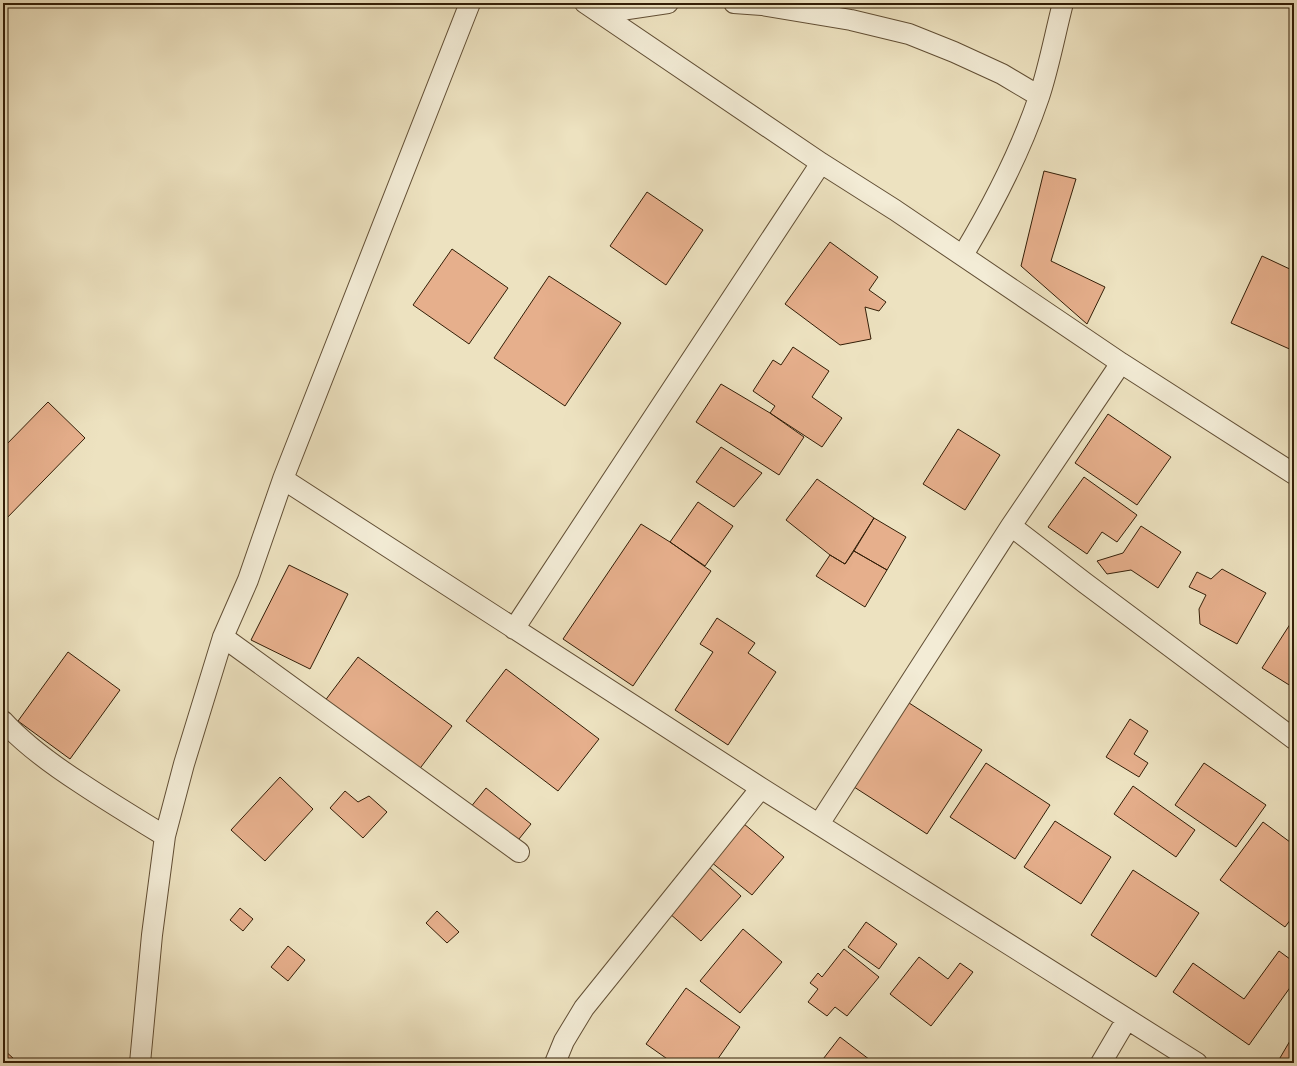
<svg xmlns="http://www.w3.org/2000/svg" width="1297" height="1066" viewBox="0 0 1297 1066" font-family="'Libre Bodoni',serif">
<rect width="100%" height="100%" fill="#ede2c0"/>
<filter id="stains"><feTurbulence type="fractalNoise" baseFrequency=".005" numOctaves="4"/><feColorMatrix values="0 0 0 0 .2 0 0 0 0 .09 0 0 0 0 .02 0 0 0 .5 -.17"/></filter>
<radialGradient id="worn" r=".72"><stop offset=".6" stop-color="#630" stop-opacity="0"/><stop offset="1" stop-color="#630" stop-opacity=".3"/></radialGradient>
<path fill="#e6af8c" stroke="#331e07" d="M1044,171L1076,179L1051,261L1105,287L1087,324L1021,266Z
M647,192L703,230L666,285L610,246Z
M830,242L878,277L869,290L886,302L879,311L865,307L871,339L840,345L785,304Z
M452,249L508,288L469,344L413,305Z
M1262,256L1294,271V351L1231,323Z
M549,276L621,323L565,406L494,358Z
M793,347L829,371L812,397L842,418L822,447L770,413L775,406L753,391L773,360L781,365Z
M721,384L770,413L804,437L779,475L696,422Z
M48,402L85,438L3,522V448Z
M1108,414L1171,457L1137,505L1075,463Z
M958,429L1000,455L965,510L923,484Z
M721,447L762,473L734,507L696,482Z
M1084,477L1137,515L1117,542L1102,532L1087,554L1048,527Z
M817,479L874,518L845,564L830,555L786,520Z
M698,502L733,526L705,566L670,542Z
M874,518L906,537L887,570L854,551Z
M641,524L670,542L711,571L633,686L563,639Z
M1141,526L1181,552L1158,588L1131,570L1107,574L1097,561L1123,553Z
M854,551L887,570L865,607L816,576L830,555L845,564Z
M289,565L348,594L310,669L251,640Z
M1222,569L1266,593L1237,644L1200,624L1199,609L1206,595L1189,587L1197,572L1211,579Z
M717,618L755,643L748,653L776,672L728,745L675,710L713,652L700,644Z
M1294,618V688L1262,668Z
M68,652L120,690L70,759L18,721Z
M358,657L452,726L418,771L324,702Z
M506,669L599,739L558,791L466,721Z
M906,701L982,750L927,834L851,785Z
M1130,719L1148,731L1134,754L1148,763L1139,777L1106,757Z
M986,763L1050,805L1015,859L950,817Z
M1204,763L1266,805L1236,847L1175,805Z
M280,777L313,809L265,861L231,830Z
M1133,786L1195,830L1176,857L1114,814Z
M486,788L531,824L515,844L470,808Z
M345,791L358,802L369,796L387,812L363,838L330,808Z
M1055,821L1111,857L1081,904L1024,867Z
M1263,822L1294,845V915L1285,927L1220,880Z
M744,824L784,857L752,895L711,862Z
M709,867L741,896L701,941L669,913Z
M1133,870L1199,913L1156,977L1091,935Z
M240,908L253,919L243,931L230,920Z
M437,911L459,932L447,943L426,923Z
M866,922L897,944L879,969L848,947Z
M743,929L782,962L740,1013L700,981Z
M288,946L305,960L288,981L271,967Z
M844,949L879,977L847,1016L835,1007L827,1016L808,1002L818,989L810,983L818,973L822,977Z
M1279,951L1294,962V982L1249,1045L1173,992L1193,963L1244,999Z
M919,957L948,979L960,963L973,972L931,1026L890,994Z
M686,988L740,1027L715,1063H673L646,1044Z
M1294,1034V1063H1277Z
M840,1037L874,1063H820Z
M3,1049L14,1059L9,1063H3Z"/>
<g fill="none" stroke-linecap="round" stroke-linejoin="round">
<defs>
<path id="minor" d="M470,3L283,479L761,788L1197,1063
M585,3L821,163L895,210L1121,363L1294,474
M734,3L762,5L851,20L909,34L954,52L1002,74L1039,96
M601,13L668,3
M963,255C993,205 1020,153 1039,97C1049,67 1055,34 1063,3
M1011,526L1085,583L1294,739
M514,629L821,163
M223,637L519,852
M3,721C26,746 54,766 82,784C109,802 137,819 165,836
M819,824L1011,526L1121,363
M140,1063L152,935L165,836L184,764L223,637L248,580L283,479
M555,1063L564,1041L584,1008L761,788
M1101,1063L1127,1019"/>
</defs>
<use href="#minor" stroke="#624f35" stroke-width="22"/>
<use href="#minor" stroke="#f3ecd6" stroke-width="20"/>
</g>
<rect width="1297" height="1066" fill="none" stroke="#ede2c0" stroke-width="16"/>
<rect x="4" y="4" width="1289" height="1058" fill="none" stroke="#331e07" stroke-width="2"/>
<rect x="8" y="8" width="1281" height="1050" fill="none" stroke="#331e07"/>
<rect width="100%" height="100%" filter="url(#stains)"/>
<rect width="100%" height="100%" fill="url(#worn)"/>
</svg>
